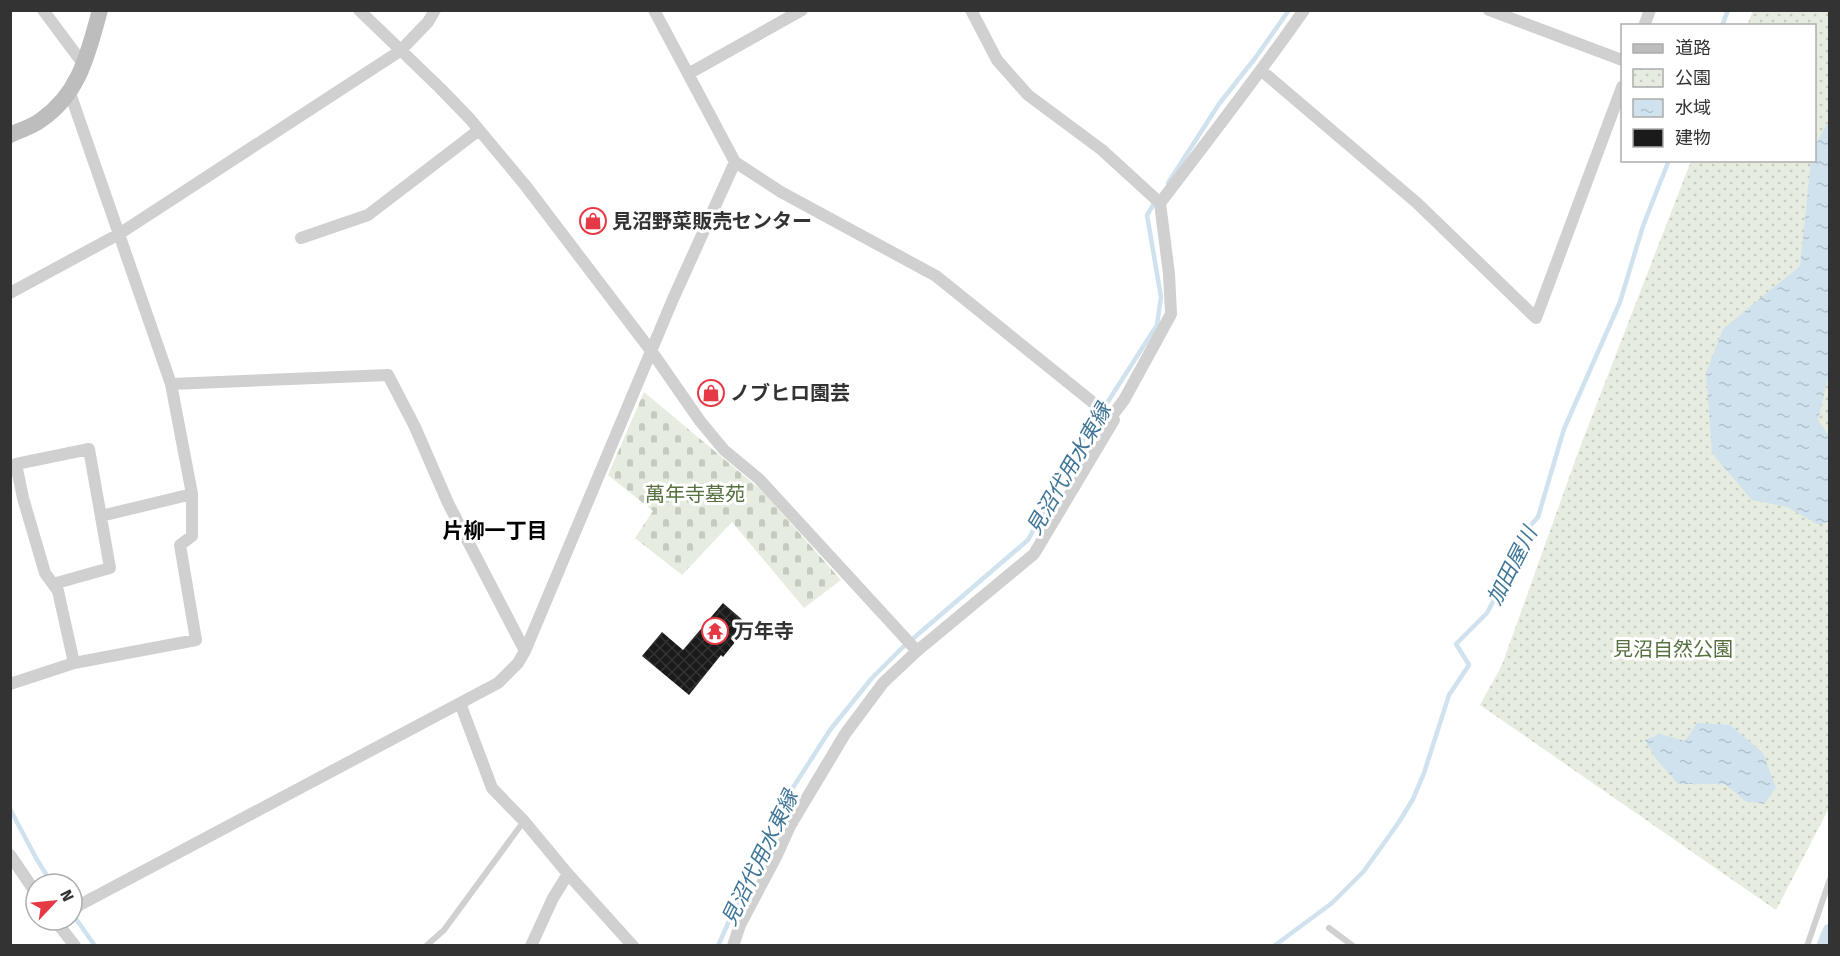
<svg xmlns="http://www.w3.org/2000/svg" width="1840" height="956" viewBox="0 0 1840 956" font-family="'Fira Sans','Noto Sans JP',sans-serif">
<defs>
<pattern id="cemetery-stones" width="16" height="16" patternUnits="userSpaceOnUse" patternTransform="scale(1.5)"><rect width="16" height="16" fill="#e6ecdf"/><path d="M2 7V4a2 2 0 0 1 4 0v3zM10 15v-3a2 2 0 0 1 4 0v3z" fill="#c6cbc0"/></pattern>
<pattern id="park-dots" width="8" height="8" patternUnits="userSpaceOnUse" patternTransform="scale(1.5)"><rect width="8" height="8" fill="#e6ecdf"/><path d="M2 2h.1M6 6h.1" fill="none" stroke="#c6cbc0" stroke-width="1.8" stroke-linecap="round"/></pattern>
<pattern id="water-ripples" width="26" height="14" patternUnits="userSpaceOnUse" patternTransform="scale(1.5)"><rect width="26" height="14" fill="#cfe2ee"/><path d="M2 4q2-2 4 0t4 0M15 11q2-2 4 0t4 0" fill="none" stroke="#b2c2cd"/></pattern>
<pattern id="building-cross-hatch" width="8" height="8" patternUnits="userSpaceOnUse" patternTransform="scale(1.5)"><rect width="8" height="8" fill="#1a1a1a"/><path d="M0 0l8 8M0 8l8-8" fill="none" stroke="#333"/></pattern>
</defs>
<rect width="100%" height="100%" fill="#fff"/>
<path fill="url(#cemetery-stones)" d="M644,392L761,490L841,580L804,608L732,522L682,575L635,538L653,511L608,475Z"/>
<path fill="url(#park-dots)" d="M1753,11H1829V808L1776,910L1480,705L1502,665L1580,447L1691,161L1814,160V26L1747,25Z"/>
<path fill="url(#water-ripples)" d="M1829,120L1830,370L1818,420L1829,436L1830,521L1819,525L1787,507L1752,500L1712,453L1706,373L1723,329L1800,266L1811,161L1814,160L1815,146Z
M1697,723L1730,725L1763,753L1776,788L1764,804L1745,801L1725,784H1678L1657,760L1645,740L1660,734L1685,741Z"/>
<g fill="none" stroke-linecap="round" stroke-linejoin="round">
<path stroke="#cfe2ee" stroke-width="4.5" d="M1722,26L1728,10
M1168,183L1219,104L1256,57L1289,10
M10,809L36,858L52,884
M72,913L95,946
M718,946L776,814L830,730L872,678L902,648L1028,540L1073,456L1157,325L1161,297L1147,215L1155,202
M1274,946L1332,903L1364,871L1399,822L1413,799L1424,773L1449,695L1469,665L1456,644L1487,613L1512,566L1523,534L1538,517L1564,429L1620,302L1643,226L1669,160"/>
<path stroke="#cfe2ee" stroke-width="15" d="M1824,946L1830,931"/>
</g>
<path fill="url(#building-cross-hatch)" d="M723,603L745,622L740,629L744,631L723,657L721,655L689,695L642,656L662,632L683,650Z"/>
<g fill="none" stroke-linecap="round" stroke-linejoin="round">
<path stroke="#d0d0d0" stroke-width="6" d="M1329,928L1353,946
M426,946L444,930L524,821
M1807,946L1830,879"/>
<path stroke="#d0d0d0" stroke-width="12" d="M43,10L84,65
M359,10L440,88L470,119L525,185L652,352L700,421L724,450L759,479L917,651
M654,10L735,162L781,192L936,276L1111,417L1124,400L1171,314L1169,274L1160,203L1102,150L1028,95L997,60L971,10
M1489,10L1622,60
M1644,26L1650,10
M1262,71L1417,203L1536,318L1622,87
M688,74L802,10
M1160,203C1209,139 1258,76 1304,10
M301,238L368,215L479,130
M10,293L119,234L400,51L428,22L435,10
M171,384L388,375L415,427L448,503L525,651
M101,516L192,494
M53,584L110,568L89,449L16,464L23,498L45,573L58,591L74,663
M10,684L74,663L196,640L180,545L192,536V494L171,384L70,93
M460,703L492,788L524,821L568,874L633,946
M10,855L36,893
M72,909L498,683L518,663L525,651L673,299L735,162
M55,920L75,946
M531,946L553,898L568,874
M733,946L740,925L776,857L790,826L845,734L883,683L917,651L1034,554L1114,420"/>
<path stroke="#bdbdbd" stroke-width="16" d="M10,135C20,130 32,127 41,120C80,93 88,53 100,10"/>
</g>
<defs>
<symbol id="shop-ring" viewBox="-11 -11 22 22"><circle r="9.5" fill="#fff" stroke="#e63946" stroke-width="1.5"/><path d="M-5-2.5h2.3a2.7 3.5 0 0 1 5.4 0H5L5.5 6h-11ZM-1.5-2.5h3a1.5 2.3 0 0 0-3 0Z" fill="#e63946"/></symbol>
<symbol id="temple-ring" viewBox="-11 -11 22 22"><circle r="9.5" fill="#fff" stroke="#e63946" stroke-width="1.5"/><path d="M0-6L5-2H3V0L6.5 2.5H4V6H1.5V3h-3V6H-4V2.5H-6.5L-3 0V-2H-5Z" fill="#e63946"/></symbol>
</defs>
<g fill-rule="evenodd">
<use href="#shop-ring" x="578" y="206" width="30" height="30"/>
<use href="#shop-ring" x="696" y="378" width="30" height="30"/>
<use href="#temple-ring" x="700" y="616" width="30" height="30"/>
</g>
<g text-anchor="middle" stroke-width="6" stroke-linejoin="round" paint-order="stroke">
<g font-size="20" font-weight="bold" fill="#333" stroke="#fff" text-anchor="start">
<text x="612" y="228">見沼野菜販売センター</text>
<text x="730" y="400">ノブヒロ園芸</text>
<text x="734" y="638">万年寺</text>
</g>
<g font-size="20" fill="#56703f" stroke="#fff">
<text x="695" y="501">萬年寺墓苑</text>
<text x="1673" y="656">見沼自然公園</text>
</g>
<g font-size="21" font-style="italic" fill="#3f7597" stroke="#fff">
<text transform="translate(1069 469) rotate(-60)" y="7">見沼代用水東縁</text>
<text transform="translate(1512 566) rotate(-63)" y="7">加田屋川</text>
<text transform="translate(760 858) rotate(-64)" y="7">見沼代用水東縁</text>
</g>
<g font-size="21" font-weight="bold" fill="#000" stroke="#fff">
<text x="495" y="538">片柳一丁目</text>
</g>
</g>
<rect width="1840" height="956" fill="none" stroke="#333333" stroke-width="24"/>
<rect x="1621" y="24" width="195" height="138" fill="#ffffff" stroke="#adadad" stroke-width="1.5"/>
<rect x="1633" y="44" width="30" height="9" fill="#bdbdbd" stroke="#adadad" stroke-width="1.5"/>
<text x="1675" y="54" font-size="18" fill="#333333">道路</text>
<rect x="1633" y="69" width="30" height="18" fill="url(#park-dots)" stroke="#adadad" stroke-width="1.5"/>
<text x="1675" y="84" font-size="18" fill="#333333">公園</text>
<rect x="1633" y="99" width="30" height="18" fill="url(#water-ripples)" stroke="#adadad" stroke-width="1.5"/>
<text x="1675" y="114" font-size="18" fill="#333333">水域</text>
<rect x="1633" y="129" width="30" height="18" fill="#1a1a1a" stroke="#adadad" stroke-width="1.5"/>
<text x="1675" y="144" font-size="18" fill="#333333">建物</text>
<g transform="translate(54 902) rotate(64)"><circle r="28" fill="#ffffff" stroke="#adadad" stroke-width="1.5"/>
<path d="M0-4.5L10 22L0 15L-10 22Z" fill="#e63946"/>
<text y="-9" font-size="16" font-weight="bold" text-anchor="middle" fill="#333333">N</text>
</g>
</svg>
